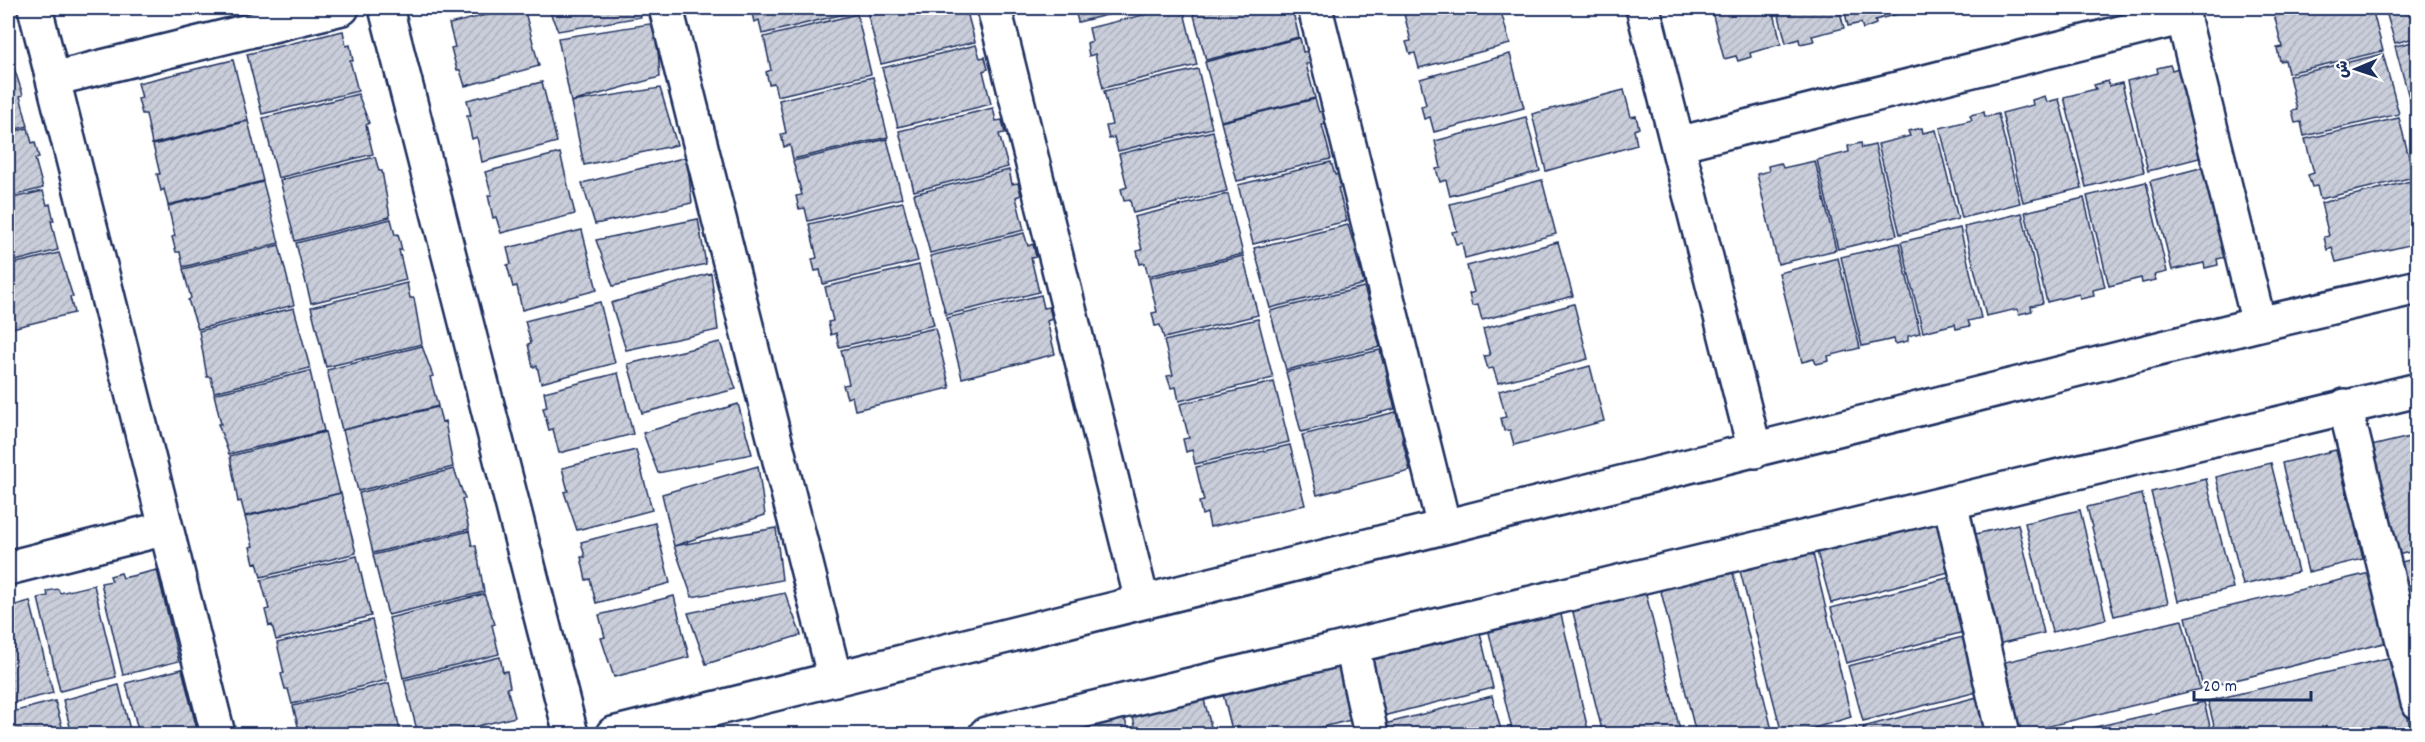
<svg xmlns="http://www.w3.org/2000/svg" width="2425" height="742" viewBox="0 0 2425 742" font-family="Dekko,'Playpen Sans Arabic',sans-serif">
<defs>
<pattern id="building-hatch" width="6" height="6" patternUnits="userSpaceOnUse" patternTransform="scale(1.5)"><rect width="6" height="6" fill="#caceda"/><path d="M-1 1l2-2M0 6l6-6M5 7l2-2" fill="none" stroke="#adb1be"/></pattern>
</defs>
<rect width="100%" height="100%" fill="#fff"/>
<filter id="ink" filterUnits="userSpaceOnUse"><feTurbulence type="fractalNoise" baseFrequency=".0167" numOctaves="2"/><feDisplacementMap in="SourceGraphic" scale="12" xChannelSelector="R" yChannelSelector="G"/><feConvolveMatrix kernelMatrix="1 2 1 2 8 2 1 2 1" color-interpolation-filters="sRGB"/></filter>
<g filter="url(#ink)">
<path fill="url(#building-hatch)" stroke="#1b2f5e" stroke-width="1.5" d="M446,8H469L447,13Z
M515,8H524L539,66L465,86L460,70H457L451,48L455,47L449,24Z
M548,8H640L641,17L558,31Z
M756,8H856L857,11L762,34L759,20L754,22L751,9Z
M866,8H969H966L975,42L881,64Z
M1071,8H1135L1078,22L1075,9Z
M1172,8H1183L1197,65L1103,88L1095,54L1089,56L1087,43L1092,41L1089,28Z
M1192,8H1292L1299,37L1206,60Z
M1429,8H1500L1510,44L1419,68L1415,53L1410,54L1406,42L1411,41L1404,14Z
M1711,8H1773L1781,44L1750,53L1751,57L1738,61L1736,56L1724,59Z
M1777,8H1839L1844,28L1812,36L1814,41L1800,44L1799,39L1786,43Z
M1844,8H1905L1906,12L1875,20L1876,24L1863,29L1861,23L1848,26Z
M1924,8H1938V9L1925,12Z
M2300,8H2372L2383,51L2288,73L2285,60L2280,61L2277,48L2282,47L2274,14Z
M2385,8H2418V37L2395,43Z
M857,14L871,74L777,96L774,83L769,84L766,72L771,70L764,37Z
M656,23L660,77L571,102L558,38Z
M343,31L346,46L350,45L353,61H350L358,91L262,114L247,54Z
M1300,38L1303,52L1308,51L1312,63L1306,64L1315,98L1221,121L1205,62Z
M2418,41V104L2411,105L2395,46Z
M8,43L13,63L8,64Z
M976,45L980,58L985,57L988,69L983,71L991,104L898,127L882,68Z
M1510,54L1524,108L1434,132L1430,117L1424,119L1421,106L1426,105L1420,79Z
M2383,54L2399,114L2304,136L2301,122L2295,123L2292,111L2297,110L2289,76Z
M233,60L248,120L152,144L146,114H142L138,99L142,98L138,83Z
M13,65L23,95L20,96L28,126L8,131V67Z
M2170,65L2172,70L2185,66L2207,156L2148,171L2127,81L2158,73L2157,68Z
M1198,69L1212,128L1118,151L1114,137L1109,139L1106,126L1112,125L1104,91Z
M873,77L888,137L793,159L790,145L784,147L781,134L786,133L779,100Z
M2108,81L2109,86L2122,83L2144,172L2086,187L2064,97L2096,89L2094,85Z
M542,82L557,142L482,162L477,137L472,139L467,116H471L467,100Z
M660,88L677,145L584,165L571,102Z
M1624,90L1631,117L1636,116L1639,128L1634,130L1637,145L1546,171L1532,114Z
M358,94L369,123L366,125L373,154L278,178L263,118Z
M2045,96L2047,102L2059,99L2082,188L2023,202L2002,113L2033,105L2032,100Z
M1315,99L1319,112L1324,111L1328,124L1322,125L1331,159L1237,181L1221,122Z
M2418,106V134L2411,108Z
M993,108L996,121L1002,120L1005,133L999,134L1008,167L914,191L899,131Z
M1984,112L1985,117L1998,114L2020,203L1962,218L1940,128L1972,120L1970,115Z
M1526,117L1540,171L1450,196L1446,180L1440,182L1436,169L1441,168L1435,141Z
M2399,118L2414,177L2320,199L2317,186L2312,187L2308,175L2314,173L2305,139Z
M248,121L263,181L168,205L164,189L161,191L157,174H160L153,145Z
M28,128L32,143L35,142L39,158L35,159L43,188L8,197V133Z
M1922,128L1923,133L1936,130L1958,219L1900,234L1878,144L1910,136L1908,131Z
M1213,131L1227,191L1133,213L1130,200L1124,201L1121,189L1127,187L1119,154Z
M887,139L902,198L808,221L805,208L799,209L796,196L802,195L793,161Z
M1861,143L1862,148L1875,145L1897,235L1838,249L1817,160L1849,152L1848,146Z
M560,153L575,214L501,233L496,217L493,218L488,195H492L485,172Z
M375,157L379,171H382L390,217L295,241L280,180Z
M687,157L692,203L595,224L582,183Z
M1815,161L1836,250L1778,264L1757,174L1769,171L1768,166L1781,163L1783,168Z
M1331,162L1335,175L1340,174L1343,186L1338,188L1347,221L1253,244L1238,185Z
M2208,166L2230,256L2217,259L2218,265L2205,268L2204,263L2172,270L2150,181Z
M1009,170L1012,184L1018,183L1021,195L1016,197L1024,230L930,253L914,194Z
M1542,180L1556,234L1465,258L1462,243L1456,244L1452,232L1457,231L1450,204Z
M2415,180L2418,190V243L2336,262L2332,248L2327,250L2324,237L2329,236L2321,203Z
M263,182L279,243L183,267L180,252H176L172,237L175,236L168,206Z
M2146,182L2167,272L2154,275L2156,280L2142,283L2141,278L2109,286L2087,196Z
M43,191L47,205L50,204L54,221H51L58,250L8,263V199Z
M1228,194L1243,254L1148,276L1145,263L1140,264L1137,251L1142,250L1134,217Z
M2084,198L2105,287L2093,290L2094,296L2080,299L2079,294L2047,302L2025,212Z
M903,202L918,261L823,284L820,270L815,271L812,259L817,258L809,224Z
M2022,213L2043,303L2031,306L2032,311L2019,314L2017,309L1986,316L1964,227Z
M391,219L395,235L398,234L402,250H399L406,280L311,303L296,243Z
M698,219L706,264L613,286L596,240Z
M1348,225L1352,238L1357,237L1361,250L1355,251L1364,284L1270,308L1254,248Z
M1960,228L1981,318L1968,321L1970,326L1956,329L1955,324L1923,332L1901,242Z
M582,230L597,290L522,310L517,286L513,287L507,265L511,264L507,248Z
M1024,233L1028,246L1033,244L1036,257L1031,258L1039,292L946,315L930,256Z
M1558,242L1573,296L1482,320L1478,305L1472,306L1469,294L1474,292L1467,266Z
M1899,243L1920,333L1908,336V341L1895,344L1894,339L1862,346L1841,257Z
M279,245L294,305L198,329L188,300L191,298L183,269Z
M59,253L73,297H70L74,313L8,329V265Z
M1243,256L1258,315L1164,338L1160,325L1155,326L1152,313L1157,312L1149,278Z
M1838,258L1860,348L1828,356L1829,361L1816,364L1814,359L1802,362L1779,273Z
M919,265L934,325L839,347L836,333L831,335L828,322L833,321L825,287Z
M711,273L718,330L626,350L611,303Z
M407,283L410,298H414L422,344L326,367L311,307Z
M1364,287L1368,301L1373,300L1376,312L1371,314L1380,347L1286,370L1270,311Z
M1041,295L1044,308L1049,307L1052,319L1047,321L1055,354L962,378L947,318Z
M600,302L615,363L541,383L537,366L533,367L528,344L531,343L525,321Z
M1574,304L1588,359L1498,383L1493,368L1488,369L1484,356L1490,355L1483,329Z
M294,308L310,368L214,392L211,377H207L199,331Z
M1258,319L1273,378L1179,401L1176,387L1171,388L1167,376L1173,375L1164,341Z
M935,328L950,388L855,410L852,396L847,398L843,385L849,384L841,350Z
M720,342L736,389L642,413L628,364Z
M422,346L433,376L430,377L438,406L342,430L327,370Z
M1380,350L1383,363L1388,361L1391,374L1386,375L1395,409L1301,432L1286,372Z
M1590,366L1604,421L1514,445L1510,430L1504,431L1501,418L1506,417L1499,391Z
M310,371L324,431L229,454L218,424H221L214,394Z
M618,373L633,434L559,453L553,429L549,430L543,408L547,407L544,392Z
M1274,382L1289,442L1195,464L1192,450L1186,452L1183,439L1189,438L1180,404Z
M738,404L752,454L658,473L643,433Z
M438,407L442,422L445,421L453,467L358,491L343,430Z
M1396,412L1399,425L1404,424L1407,436L1402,438L1410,471L1317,495L1302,435Z
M325,432L340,493L245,516L241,501L238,502L230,456Z
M2418,435V550L2389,557L2363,448Z
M1290,445L1305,505L1210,527L1207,513L1202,515L1199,502L1204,501L1196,467Z
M636,450L652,510L577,530L564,492L568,491L562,468Z
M2336,450L2363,559L2308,572L2282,463Z
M2271,463L2298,572L2243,585L2216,477Z
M758,466L765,515L674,546L662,494Z
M454,469L465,499H462L469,529L373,553L359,493Z
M2206,479L2233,588L2178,601L2151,492Z
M341,493L356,553L261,577L257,562L254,563L250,547L253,546L245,517Z
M2142,494L2168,603L2114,616L2087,507Z
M2080,510L2106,619L2052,632L2025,523Z
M1935,517L1949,572L1831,603L1816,548Z
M655,523L670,583L596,603L590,579L586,580L581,557H585L581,542Z
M2018,524L2044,633L1989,646L1963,537Z
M776,528L782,580L692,597L674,546Z
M469,531L472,546H476L484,592L388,615L373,555Z
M1811,545L1851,717L1795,734H1782L1738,563Z
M357,556L371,616L276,640L272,625L269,626L265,610L269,609L261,580Z
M2418,558V633L2389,565Z
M1730,561L1773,734H1696L1658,579Z
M157,570L179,661L123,675L101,583L112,581L110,576L121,573L123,578Z
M2370,573L2388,642L2203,688L2186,617Z
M1951,577L1964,632L1846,663L1831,608Z
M1643,582L1681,734H1603L1570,600Z
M94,585L116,677L60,691L38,598L48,596L47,591L58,589L60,593Z
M785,593L801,635L706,664L688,613Z
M484,594L495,624L492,625L499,654L403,678L389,618Z
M674,596L689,657L614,677L601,638L605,637L599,615Z
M30,601L53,693L8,704V607Z
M1559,606L1589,734H1513L1487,624Z
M372,620L387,680L292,704L288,689H285L281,674L284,673L277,643Z
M2182,620L2200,689L2017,734L1997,664Z
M1480,633L1493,688L1375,718L1361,663Z
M1967,636L1981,691L1863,721L1848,666Z
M500,657L503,672L507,671L510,687L507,688L515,717L445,734H418L404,680Z
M2392,657L2410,726L2376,734H2216L2208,701Z
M1341,664L1355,719L1294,734H1233L1223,694Z
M182,669L198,734H139L126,683Z
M389,683L401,734H300L293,706Z
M119,685L131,734H72L63,700Z
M1201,688L1213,734H1137L1130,705Z
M1492,696L1502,734H1375L1373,727Z
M1981,696L1991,734H1865L1863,727Z
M55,701L64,734H8V713Z
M2204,702L2212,734H2065Z
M1123,712L1129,734H1054Z
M1856,726L1858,734H1823Z"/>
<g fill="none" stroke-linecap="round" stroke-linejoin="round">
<defs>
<path id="minor" d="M35,8L218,734
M386,8L571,734
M666,8L835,679
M994,8L1142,601
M1315,8L1444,527
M1643,8L1755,451
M2181,8L2259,324
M53,79L342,8
M1678,144L2184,17
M2345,406L2418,702
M1950,502L2003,734
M8,568L166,528
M1352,646L1371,734
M613,734L2259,324L2418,287
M986,734L2418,390"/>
</defs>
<use href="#minor" stroke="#1b2f5e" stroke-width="38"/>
<use href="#minor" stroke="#fff" stroke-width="33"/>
</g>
</g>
<rect width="2425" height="742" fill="none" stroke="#fff" stroke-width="30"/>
<rect x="15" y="15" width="2395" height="712" fill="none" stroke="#1b2f5e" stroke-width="2" filter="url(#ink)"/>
<g transform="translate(2356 69) rotate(268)" stroke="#ffffff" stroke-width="4.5" paint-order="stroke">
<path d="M0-4.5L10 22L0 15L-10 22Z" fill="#1b2f5e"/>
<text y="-9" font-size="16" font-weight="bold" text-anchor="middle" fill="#1b2f5e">ش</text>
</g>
<path d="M2194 691v9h117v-9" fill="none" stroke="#1b2f5e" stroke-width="3"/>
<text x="2203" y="691" font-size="18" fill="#1b2f5e" stroke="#ffffff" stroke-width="4.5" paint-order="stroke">20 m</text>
</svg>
